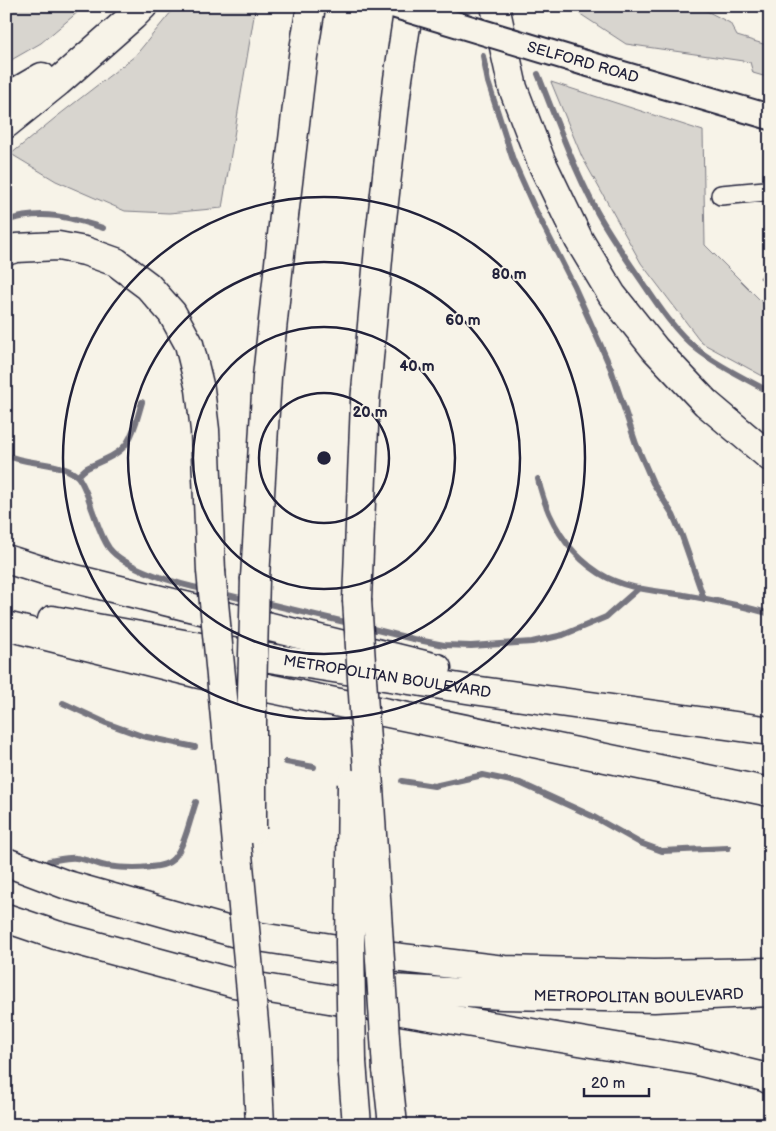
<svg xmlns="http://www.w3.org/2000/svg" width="776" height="1131" viewBox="0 0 776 1131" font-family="'Balsamiq Sans',sans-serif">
<rect width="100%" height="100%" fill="#f7f3e8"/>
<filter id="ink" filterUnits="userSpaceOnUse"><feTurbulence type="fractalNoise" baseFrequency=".02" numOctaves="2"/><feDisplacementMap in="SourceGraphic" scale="10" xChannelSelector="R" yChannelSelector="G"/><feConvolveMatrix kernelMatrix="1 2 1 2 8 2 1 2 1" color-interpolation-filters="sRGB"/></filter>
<g filter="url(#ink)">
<path fill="#d8d5cf" stroke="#7d7c85" d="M6,6H85L41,43L6,63Z
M176,6H245L255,10L222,208L169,213L125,211L56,181L11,154L55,118L135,56Z
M568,6H697L730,23L737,36L770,46V78L753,73L750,62L626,44Z
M551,82L703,131L705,245L770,310V380L702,343L641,263L582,157Z"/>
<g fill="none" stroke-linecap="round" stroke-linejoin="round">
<path stroke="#76747f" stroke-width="6" d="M483,56L488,82L513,160L534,207L574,286L601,346L611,369L636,444L653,483L673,515L682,536L704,599
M538,74C556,120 573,166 596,210C609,234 625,257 641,280C657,304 675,332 698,350C720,367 746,379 770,392
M6,221C42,209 69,217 103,228
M6,455C27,465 57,461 76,475C83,480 89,500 92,509C97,522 101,537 109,548C125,569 181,585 207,590
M78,476C81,473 84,470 87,468C100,461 118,456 127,443C135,431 138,415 142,402
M538,479C547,518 565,551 599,573C624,589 656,591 684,595C713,600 742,605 770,614
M219,593L248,600
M261,602L353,624
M365,627L413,639L444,645L471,646L532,642L563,635L606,617L639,588
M63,703L106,723L142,736L195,747
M286,762L314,767
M402,781L434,786L483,775L520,783L592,816L640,843L662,851L728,848
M49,861C58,860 68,857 76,858C86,859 96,864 106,866C121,868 163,871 173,859C185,846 190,819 196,802"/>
</g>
<path fill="#c2bfbd" stroke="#22223b" d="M770,265V285L760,278Z"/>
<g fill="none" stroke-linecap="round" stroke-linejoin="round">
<defs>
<path id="minor" d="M721,195L765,191L770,192"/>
<path id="tertiary" d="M585,63L770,117"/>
<g id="motorway">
<path d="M495,6L513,88L541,161L579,240L612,295L655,349L706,403L770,457"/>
<path d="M6,98L42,77"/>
<path d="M6,124L58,82L133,16L143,6"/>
<path d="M6,251L16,248L58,246L85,251L116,262L148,286L172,313L189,344L200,389L205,430L211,571"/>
<path d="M6,559L47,572L437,668"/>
<path d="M255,578L267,377L284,216L303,56L311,6"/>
<path d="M357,600L365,402L380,237L398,79L409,6"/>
<path id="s1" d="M52,620L200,647L473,690L770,731"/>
<path d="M6,626L195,673L770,792"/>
<path d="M6,862L67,885L240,934L376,955L504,970L654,974L770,972"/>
<path d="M6,918L56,935L234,983L693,1060L764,1077L770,1080"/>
<path id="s2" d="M358,986L373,988L503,995L654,998L770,992"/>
<path d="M256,1044L260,1125"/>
<path d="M352,1062L357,1125"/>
<path d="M387,1069L393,1125"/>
</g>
</defs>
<use href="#minor" stroke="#22223b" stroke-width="22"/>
<use href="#tertiary" stroke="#22223b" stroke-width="28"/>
<use href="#motorway" stroke="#22223b" stroke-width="31"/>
<use href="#minor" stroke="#f7f3e8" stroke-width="19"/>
<use href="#tertiary" stroke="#f7f3e8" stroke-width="24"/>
<use href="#motorway" stroke="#f7f3e8" stroke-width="28"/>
<defs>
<path id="tertiary-bridge" d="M396,6L585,63"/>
<path id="motorway-bridge" d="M211,571L256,1044
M357,600L387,1069
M252,829V694L255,578
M352,1062L350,942L352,784"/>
</defs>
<use href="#tertiary-bridge" stroke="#22223b" stroke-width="28" stroke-linecap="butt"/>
<use href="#motorway-bridge" stroke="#22223b" stroke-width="31" stroke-linecap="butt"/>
<use href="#tertiary-bridge" stroke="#f7f3e8" stroke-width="24"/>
<use href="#motorway-bridge" stroke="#f7f3e8" stroke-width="28"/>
</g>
</g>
<g fill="none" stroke="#22223b" stroke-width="2.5">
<circle cx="324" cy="458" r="65"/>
<circle cx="324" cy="458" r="131"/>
<circle cx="324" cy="458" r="196"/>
<circle cx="324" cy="458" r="261"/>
</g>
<g text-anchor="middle" stroke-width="4" stroke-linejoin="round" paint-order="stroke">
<g font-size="15" fill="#22223b" stroke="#f7f3e8">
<text transform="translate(583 62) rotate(16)" y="5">SELFORD ROAD</text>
<text dy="5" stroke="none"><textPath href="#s1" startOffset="340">METROPOLITAN BOULEVARD</textPath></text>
<text dy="5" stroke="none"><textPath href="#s2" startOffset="281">METROPOLITAN BOULEVARD</textPath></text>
</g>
</g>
<circle cx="324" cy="458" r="8" fill="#22223b" stroke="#f7f3e8" stroke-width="2.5"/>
<g font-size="15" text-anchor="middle" font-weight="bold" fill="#22223b" stroke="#f7f3e8" stroke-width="4" stroke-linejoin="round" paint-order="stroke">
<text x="509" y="279">80 m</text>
<text x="463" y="325">60 m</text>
<text x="417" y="371">40 m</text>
<text x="370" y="417">20 m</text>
</g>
<rect width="776" height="1131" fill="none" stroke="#f7f3e8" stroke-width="25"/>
<rect x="12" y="12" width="751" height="1106" fill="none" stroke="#22223b" stroke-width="2" filter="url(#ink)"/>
<path d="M584 1088v8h65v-8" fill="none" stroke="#22223b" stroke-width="2.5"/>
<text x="591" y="1088" font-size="15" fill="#22223b" stroke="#f7f3e8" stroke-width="4" paint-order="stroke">20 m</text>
</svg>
